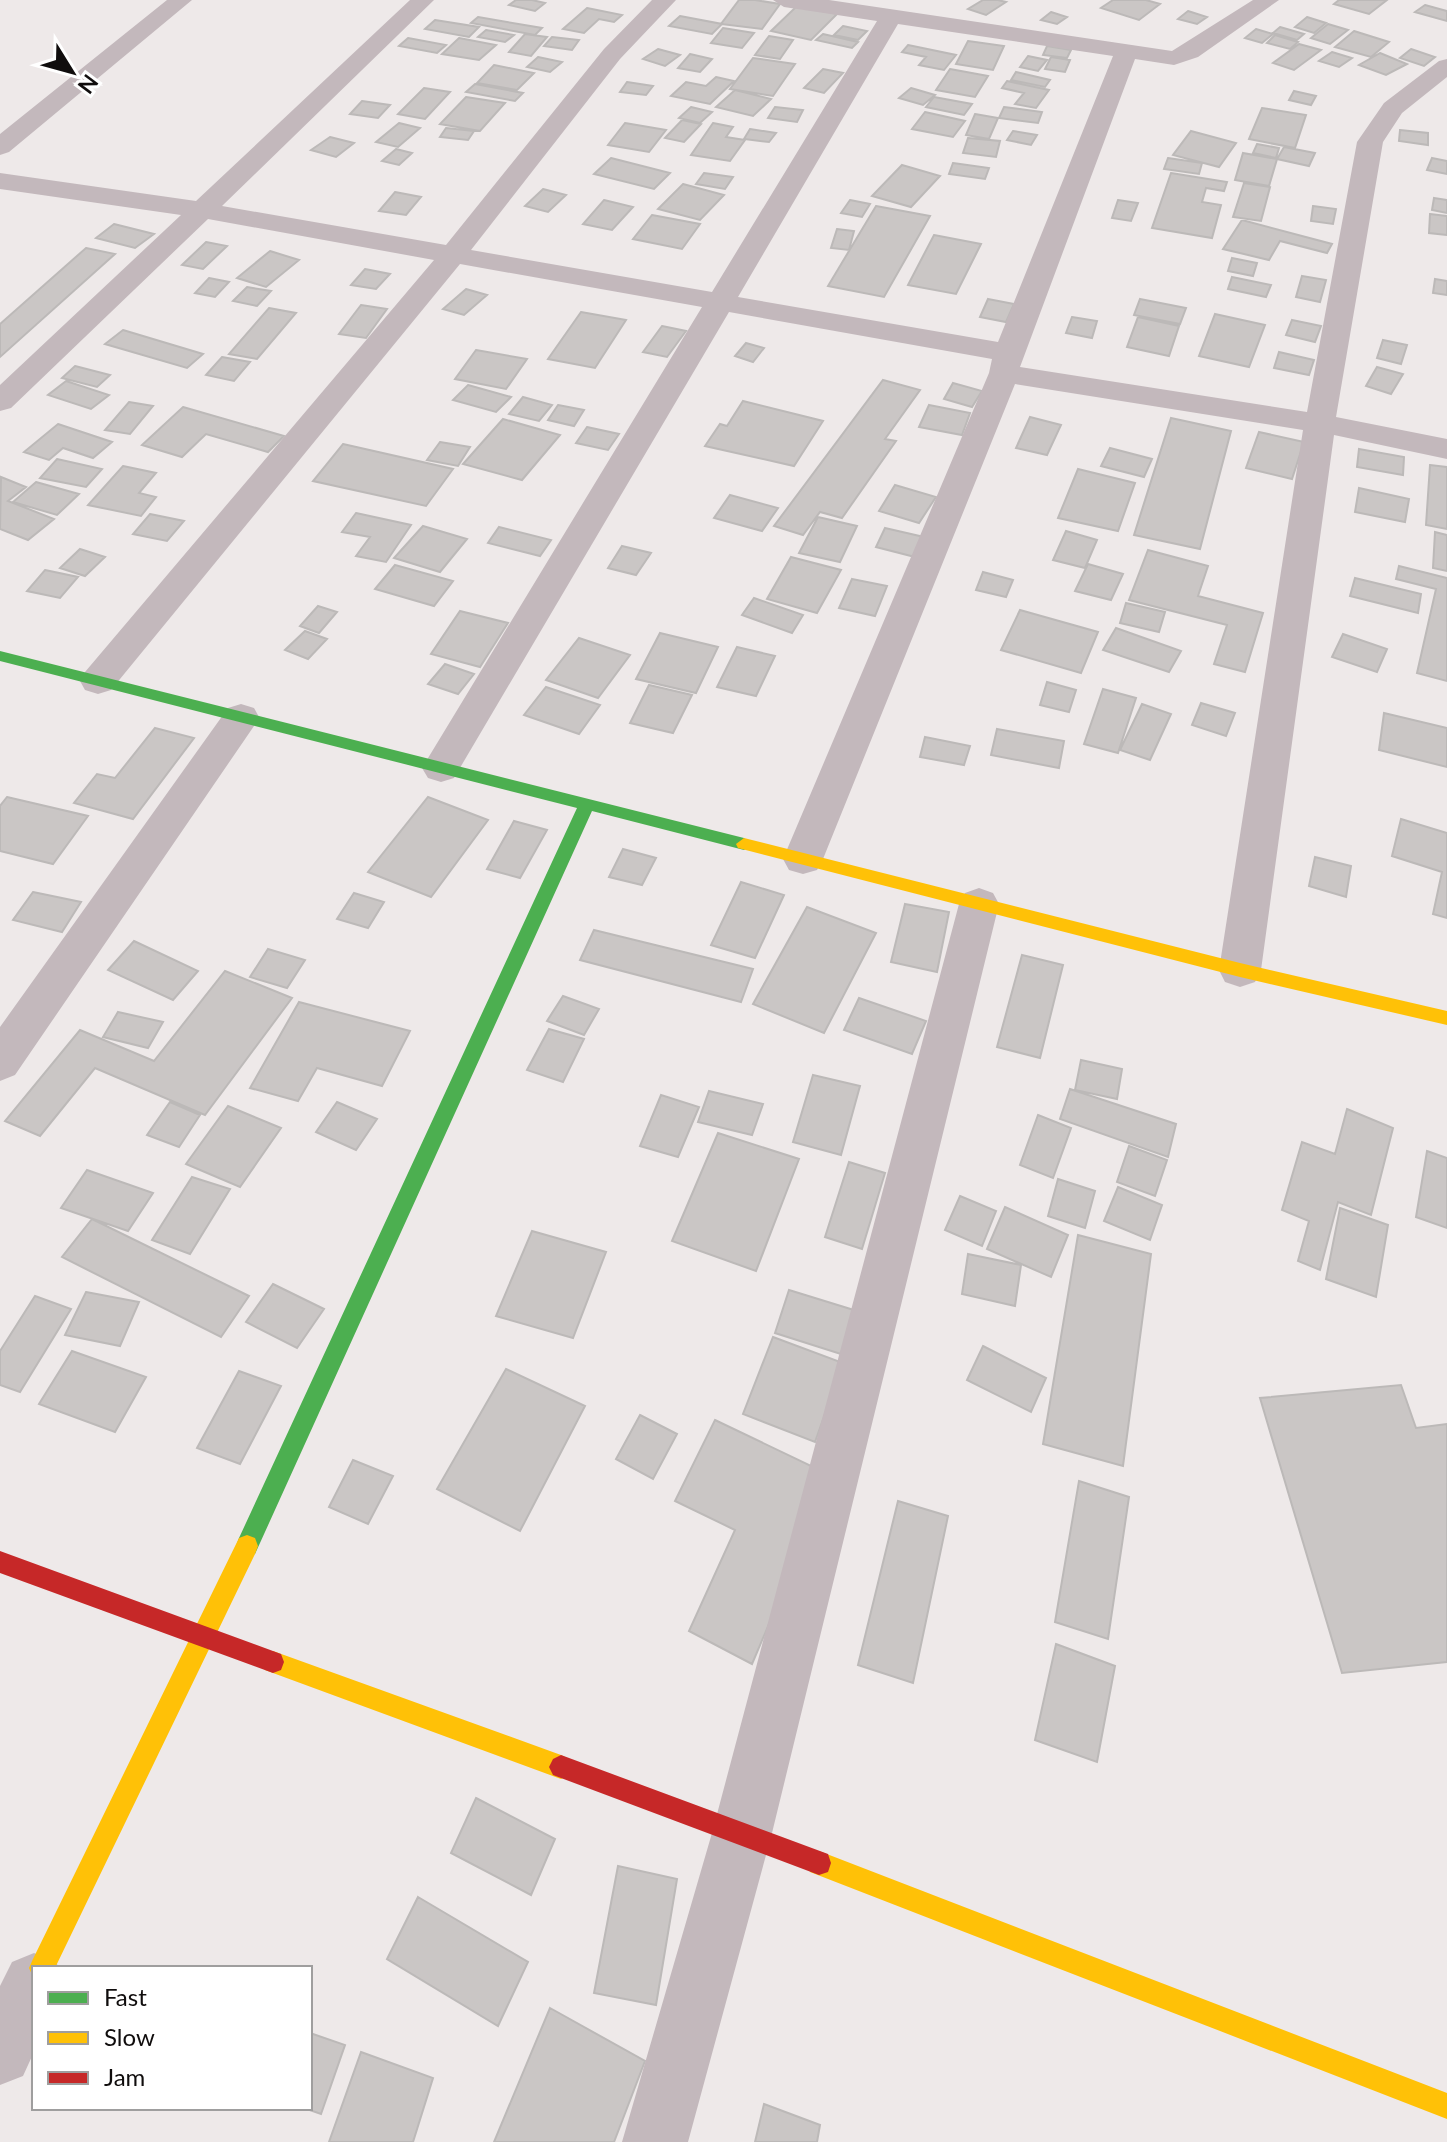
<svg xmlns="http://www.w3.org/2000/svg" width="1447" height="2142" viewBox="0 0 1447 2142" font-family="Lato,sans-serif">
<rect width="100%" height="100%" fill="#eee9e9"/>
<path fill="#cac6c5" stroke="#bcb9b8" stroke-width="2" d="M516,0H532L545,3L535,11L509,5Z
M739,0H755L780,4L762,29L721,24Z
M983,0H998L1006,2L986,15L968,9Z
M1113,0H1146L1160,4L1139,20L1101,8Z
M1339,0H1387L1369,14L1334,4Z
M798,5L837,14L811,40L771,31Z
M1425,5L1447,11V21L1415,12Z
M587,8L622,15L614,22L599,19L584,33L563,29Z
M1188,11L1207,17L1197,24L1178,19Z
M1051,12L1067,17L1057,24L1041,20Z
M680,16L722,24L712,34L669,26Z
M478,17L542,28L535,35L471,23Z
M1307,17L1326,23L1314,33L1295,27Z
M435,20L479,27L469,37L425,29Z
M1328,24L1348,30L1330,44L1311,38Z
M843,26L867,31L858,40L834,35Z
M1280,27L1304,34L1297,40L1273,33Z
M723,28L754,33L742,48L711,43Z
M1256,29L1273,34L1262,43L1245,38Z
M486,30L514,35L505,42L478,37Z
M1354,31L1389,42L1371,57L1335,47Z
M525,34L547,37L531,56L509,52Z
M823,34L858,42L852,48L816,40Z
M1275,35L1298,42L1290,49L1267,43Z
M769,36L793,40L780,59L755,55Z
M552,37L579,40L572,50L544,46Z
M408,38L446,45L437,53L399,46Z
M459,38L496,45L479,60L442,54Z
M968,41L1004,46L993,70L956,64Z
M1299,44L1321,50L1294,70L1273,63Z
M908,45L956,55L944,70L919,65L926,57L902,52Z
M1047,46L1071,50L1067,58L1043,55Z
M658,49L680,55L665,66L643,59Z
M1411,49L1435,57L1424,66L1400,58Z
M1332,52L1352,58L1339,67L1319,61Z
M1380,53L1407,64L1386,75L1359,65Z
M690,54L712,59L700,72L678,68Z
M1028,56L1047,60L1038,71L1020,67Z
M538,57L562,62L550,72L527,67Z
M1051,57L1070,60L1065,72L1045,69Z
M753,58L795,64L773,96L730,89Z
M494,65L534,73L517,90L477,83Z
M823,69L843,73L824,93L804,88Z
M950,69L988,76L975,97L936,90Z
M1016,72L1050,80L1045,87L1011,80Z
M716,77L734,81L710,104L671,96L686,82L706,86Z
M1007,81L1049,90L1036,108L1015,104L1024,93L1002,88Z
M627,82L653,86L646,95L620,92Z
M475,84L523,93L515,101L466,92Z
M424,88L450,92L425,119L398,114Z
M911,88L935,95L923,105L899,98Z
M735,90L771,99L753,116L716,107Z
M1294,91L1316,96L1311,105L1289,100Z
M466,97L505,103L480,131L440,124Z
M934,97L972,104L964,115L926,107Z
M362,101L390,105L378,118L350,114Z
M691,107L712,112L700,123L679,118Z
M775,107L803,110L797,122L768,118Z
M1004,107L1042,112L1038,123L999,118Z
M1262,108L1306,115L1295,148L1249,139Z
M925,112L965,121L953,137L912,129Z
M975,114L998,118L989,139L966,135Z
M682,120L701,124L684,142L665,138Z
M399,123L420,128L398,147L376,142Z
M625,123L666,130L649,152L608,145Z
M713,123L733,127L726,137L745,140L730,161L691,155Z
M446,128L474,131L468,140L440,137Z
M750,129L776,133L769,142L744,139Z
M1400,130L1428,133V145L1399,141Z
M1013,131L1037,135L1031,145L1007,140Z
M1191,131L1236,143L1219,167L1173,155Z
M330,137L354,143L336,157L311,150Z
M968,138L1000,141L996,157L963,153Z
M1257,144L1279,148L1276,158L1253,153Z
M1284,147L1315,153L1309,166L1277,159Z
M396,149L412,153L399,165L382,161Z
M1243,153L1277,159L1269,186L1235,180Z
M611,158L670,173L654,189L594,174Z
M1168,158L1202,163L1199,174L1164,169Z
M1432,158L1447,161V174L1427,170Z
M953,163L989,168L985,179L949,174Z
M902,165L940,176L911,207L872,196Z
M704,173L733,177L725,189L696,184Z
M1171,173L1227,182L1224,191L1206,188L1202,202L1221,205L1212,238L1152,228Z
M1244,183L1270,187L1261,221L1233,217Z
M683,184L724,195L700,220L658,209Z
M543,189L566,195L548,212L525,206Z
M395,192L421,197L406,215L379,211Z
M1434,198L1447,200V213L1432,210Z
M604,200L633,207L612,230L583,224Z
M850,200L870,204L862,217L841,213Z
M1118,200L1138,203L1131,221L1112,218Z
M876,206L930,216L884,297L828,286Z
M1313,206L1336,209L1333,224L1311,221Z
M1430,214L1447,216V235L1429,233Z
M652,215L700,224L682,249L633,239Z
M1242,220L1332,244L1327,253L1280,241L1269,260L1223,249Z
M114,224L154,234L135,248L96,238Z
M837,229L854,231L849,250L831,248Z
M934,235L981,244L956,294L908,285Z
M206,242L227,246L203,269L182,265Z
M86,248L115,254L0,357V324Z
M270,251L299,260L266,287L237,278Z
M1232,258L1257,263L1253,276L1228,271Z
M365,269L390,274L376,289L351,285Z
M1302,276L1326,280L1320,302L1296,297Z
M1232,277L1271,285L1266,297L1228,289Z
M209,278L229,282L215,297L195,293Z
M1435,279L1447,281V295L1433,293Z
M247,287L271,291L257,306L233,301Z
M466,289L487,295L464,315L443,309Z
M988,299L1014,304L1006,322L980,317Z
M1140,299L1186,308L1180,324L1134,315Z
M361,305L387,309L366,338L339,334Z
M269,308L296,313L257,359L229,354Z
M581,312L626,320L595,368L548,359Z
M1215,314L1265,325L1249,367L1199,356Z
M1072,317L1097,321L1092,338L1066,333Z
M1138,317L1179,326L1169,356L1127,347Z
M1292,320L1321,326L1315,342L1286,335Z
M662,326L686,331L667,357L643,352Z
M123,330L203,354L187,368L105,344Z
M1383,340L1407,345L1401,364L1377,358Z
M746,343L764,348L753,362L735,356Z
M476,350L527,359L506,389L455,379Z
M1279,352L1314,360L1309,375L1274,368Z
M222,357L250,362L234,381L206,375Z
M75,366L110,375L97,387L62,378Z
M1377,367L1403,374L1391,394L1366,386Z
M883,380L920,390L885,439L896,441L842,518L820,512L803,535L774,526Z
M66,381L109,395L91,409L48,395Z
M953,383L982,391L972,407L944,399Z
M468,385L511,397L496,412L453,400Z
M523,397L552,405L539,421L509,414Z
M743,401L823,421L794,466L705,446L720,424L727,426Z
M129,402L153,406L130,434L105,430Z
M558,405L584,410L574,426L548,420Z
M929,405L970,413L962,435L919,427Z
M183,407L284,436L268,452L206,434L182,457L142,445Z
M1030,417L1061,425L1047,455L1016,448Z
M1171,418L1231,431L1200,549L1134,535Z
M503,419L560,435L522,480L463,464Z
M58,424L112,442L93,458L63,448L49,460L24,452Z
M587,427L619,434L608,450L576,443Z
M1259,432L1304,442L1292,479L1246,468Z
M440,442L470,447L458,466L427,460Z
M343,444L453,469L426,506L313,481Z
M1110,448L1152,459L1144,477L1101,466Z
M1359,449L1404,457L1403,475L1357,467Z
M57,459L102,469L86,487L40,478Z
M1430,465L1447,467V529L1426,525Z
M123,466L156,473L139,493L156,497L141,516L88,505Z
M1078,469L1135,483L1118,531L1058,518Z
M1,477L26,487L8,501L54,519L28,540L0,529Z
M36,482L79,494L57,515L13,502Z
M895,485L936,497L919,523L879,511Z
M1359,488L1409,499L1405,522L1355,512Z
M730,495L778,508L762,531L714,518Z
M356,513L411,525L386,562L356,556L370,537L342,532Z
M150,514L184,521L167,541L133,534Z
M818,517L857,526L840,562L799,553Z
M423,526L467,539L440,572L394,558Z
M499,527L551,540L540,556L488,543Z
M885,528L924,537L915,557L876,547Z
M1066,531L1097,540L1085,568L1053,560Z
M1435,532L1447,535V571L1433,568Z
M622,546L651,553L636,575L608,568Z
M80,549L105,557L85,576L60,568Z
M1148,550L1208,566L1198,596L1263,613L1245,672L1214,664L1227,625L1129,600Z
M791,557L841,570L817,613L767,599Z
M1088,564L1123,574L1111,600L1075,591Z
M395,565L453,581L434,606L375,589Z
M1399,566L1447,578V681L1417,673L1436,589L1396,579Z
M45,570L78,577L60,598L27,591Z
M983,572L1013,580L1006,597L976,590Z
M1355,578L1421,594L1418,613L1350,596Z
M852,579L887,586L875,616L839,608Z
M754,598L803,615L792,633L742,615Z
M1126,603L1165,612L1159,632L1120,623Z
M318,606L337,612L319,633L300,626Z
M1020,610L1098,632L1081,673L1001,650Z
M460,611L508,623L480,667L431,654Z
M1116,628L1181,651L1169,672L1103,650Z
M305,631L327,639L308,659L285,650Z
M660,633L718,647L696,693L636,679Z
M1343,634L1387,649L1377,672L1332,657Z
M579,638L630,655L598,698L546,680Z
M737,647L775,656L756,696L717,687Z
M445,664L474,674L458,694L428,684Z
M1047,682L1076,690L1069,712L1040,705Z
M649,685L692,695L673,733L630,723Z
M546,687L600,705L579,734L524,715Z
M1103,689L1136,698L1118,753L1084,744Z
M1201,703L1235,713L1226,736L1192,725Z
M1142,704L1171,714L1150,760L1120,750Z
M1384,713L1447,728V767L1379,750Z
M155,728L194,738L133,819L74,803L97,774L115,778Z
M997,729L1064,741L1059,768L991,755Z
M925,737L970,746L964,765L920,757Z
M7,797L88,816L53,864L0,851V806Z
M428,797L488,820L431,897L368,872Z
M1401,819L1447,833V918L1433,914L1442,872L1392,856Z
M514,821L547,830L520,878L487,869Z
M623,849L656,858L642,885L609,877Z
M1315,857L1351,866L1346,897L1309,886Z
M741,882L784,895L755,958L711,945Z
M33,892L81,902L62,932L13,920Z
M354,893L384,902L368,928L337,919Z
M905,904L949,912L937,972L891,962Z
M807,907L876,933L824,1033L753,1004Z
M594,930L753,969L741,1002L580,960Z
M134,941L198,971L173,1000L108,970Z
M268,949L305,960L287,988L250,977Z
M1022,955L1063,965L1040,1058L997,1047Z
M225,971L292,998L205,1115L95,1068L40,1136L5,1121L80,1030L154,1061Z
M563,996L599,1009L584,1035L547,1021Z
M859,998L926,1021L912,1054L844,1030Z
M299,1002L410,1031L382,1086L317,1068L298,1101L250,1088Z
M118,1012L163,1022L148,1048L103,1037Z
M549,1029L584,1039L563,1082L527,1070Z
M1081,1060L1122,1069L1117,1099L1075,1090Z
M813,1075L860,1086L841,1155L793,1142Z
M1070,1089L1176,1124L1168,1157L1060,1119Z
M709,1091L763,1104L752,1135L698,1122Z
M661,1095L699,1107L678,1157L640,1146Z
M170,1102L200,1115L179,1147L147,1135Z
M337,1102L377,1119L356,1150L316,1132Z
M228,1106L281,1128L240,1187L186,1164Z
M1347,1109L1393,1128L1371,1215L1338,1202L1320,1270L1298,1261L1309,1221L1282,1210L1302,1142L1335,1154Z
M1038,1115L1071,1128L1053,1178L1020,1165Z
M718,1133L799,1159L756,1271L672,1241Z
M1129,1146L1167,1160L1155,1196L1117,1182Z
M1427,1151L1447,1158V1228L1416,1217Z
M849,1162L885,1173L862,1249L825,1237Z
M87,1170L153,1193L128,1231L61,1208Z
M192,1177L230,1189L190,1254L152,1240Z
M1058,1179L1095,1191L1085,1228L1048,1216Z
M1118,1187L1162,1205L1150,1240L1104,1221Z
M960,1196L996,1211L982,1246L945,1230Z
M1005,1207L1068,1235L1051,1277L987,1249Z
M1340,1208L1388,1225L1376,1297L1326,1279Z
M92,1219L249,1296L221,1337L62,1257Z
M532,1231L606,1252L573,1338L496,1316Z
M1078,1235L1151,1254L1123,1466L1043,1444Z
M968,1254L1021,1265L1015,1306L962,1294Z
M273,1284L324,1309L297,1348L246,1322Z
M789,1290L857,1311L844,1355L775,1333Z
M86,1292L139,1302L120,1346L65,1335Z
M35,1296L71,1309L20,1392L0,1385V1351Z
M773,1337L843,1363L815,1442L743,1414Z
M983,1346L1046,1378L1031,1412L967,1380Z
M72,1351L146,1377L115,1432L39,1404Z
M506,1369L585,1406L520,1531L437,1489Z
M239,1371L281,1386L240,1464L197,1448Z
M1401,1385L1416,1428L1447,1424V1662L1342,1673L1260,1398Z
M640,1415L677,1434L653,1479L616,1459Z
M715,1420L832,1476L752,1664L689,1631L735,1530L675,1501Z
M353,1460L393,1476L368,1524L329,1507Z
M1079,1481L1129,1497L1108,1639L1055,1622Z
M898,1501L948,1516L913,1683L858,1665Z
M1056,1644L1115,1666L1097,1762L1035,1740Z
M476,1798L555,1839L531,1895L451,1853Z
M618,1866L677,1879L656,2005L594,1993Z
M418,1897L528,1962L498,2026L387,1959Z
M550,2008L645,2061L614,2142H494Z
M310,2033L345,2045L321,2114L304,2108H310Z
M361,2052L433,2078L413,2142H329Z
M764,2104L820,2125L817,2142H755Z"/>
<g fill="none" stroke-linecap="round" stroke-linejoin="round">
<path fill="#c3b8bc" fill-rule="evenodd" d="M167,0H192L9,152L0,155V134Z
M410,0H434L222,206L446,245L604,49L652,0H676L620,59L471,250L712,292L877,21L784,7L773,0H829L1172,51L1253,0H1279L1198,57L1174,65L1135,59L1020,367L1307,412L1357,142L1384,103L1439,61L1447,59V77L1402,113L1383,142L1336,417L1447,439V459L1334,435L1261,970L1255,982L1240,987L1225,982L1219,970L1303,430L1015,384L823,859L817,870L803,874L789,870L783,859L989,373L992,359L729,312L454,778L441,782L428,778L422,768L702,307L460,264L111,690L98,694L85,690L80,681L85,672L434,260L208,219L11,408L0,411V385L181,215L0,189V173L196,201ZM898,24L1113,56L998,342L738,297Z
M241,704L254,708L259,717L254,726L15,1075L0,1081V1027L228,708Z
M979,888L993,893L999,904L772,1833L688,2142H622L712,1833L959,904L965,893Z
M34,1953L56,1962L59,1968H34V2052L23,2076L0,2085V1986L12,1962Z"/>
<path fill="#4caf50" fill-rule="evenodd" d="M0,651L744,838L752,844L744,850L592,811L255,1554L247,1557L239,1554L236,1546L239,1538L577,808L0,661Z"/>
<path fill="#ffc107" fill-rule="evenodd" d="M744,838L1240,963L1447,1011V1025L1240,977L738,848L736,844Z
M247,1535L255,1538L258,1546L255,1554L55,1968H34L33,1977L29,1968L33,1959L239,1538Z
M273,1651L561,1755L569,1759L573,1767L569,1775L561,1779L273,1673L265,1670L262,1662L265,1654Z
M819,1851L1447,2093V2119L810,1872L807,1863L810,1854Z"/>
<path fill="#c62828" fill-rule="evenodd" d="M0,1551L273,1651L281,1654L284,1662L281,1670L273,1673L0,1573Z
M561,1755L828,1854L831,1863L828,1872L819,1875L553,1775L549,1767L553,1759Z"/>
</g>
<rect x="32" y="1966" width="280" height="144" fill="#ffffff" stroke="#9f9e9e" stroke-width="2"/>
<rect x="48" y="1992" width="40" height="12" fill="#4caf50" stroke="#9f9e9e" stroke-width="2"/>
<text x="104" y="2006" font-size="24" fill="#100d0d">Fast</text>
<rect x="48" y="2032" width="40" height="12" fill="#ffc107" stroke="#9f9e9e" stroke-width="2"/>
<text x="104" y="2046" font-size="24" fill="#100d0d">Slow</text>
<rect x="48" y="2072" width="40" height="12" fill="#c62828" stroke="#9f9e9e" stroke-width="2"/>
<text x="104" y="2086" font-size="24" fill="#100d0d">Jam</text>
<g transform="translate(72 72) rotate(127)" stroke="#ffffff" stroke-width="6" paint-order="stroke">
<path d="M0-6L14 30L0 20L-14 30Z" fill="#100d0d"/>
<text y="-12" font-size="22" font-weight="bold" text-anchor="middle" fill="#100d0d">N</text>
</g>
</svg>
